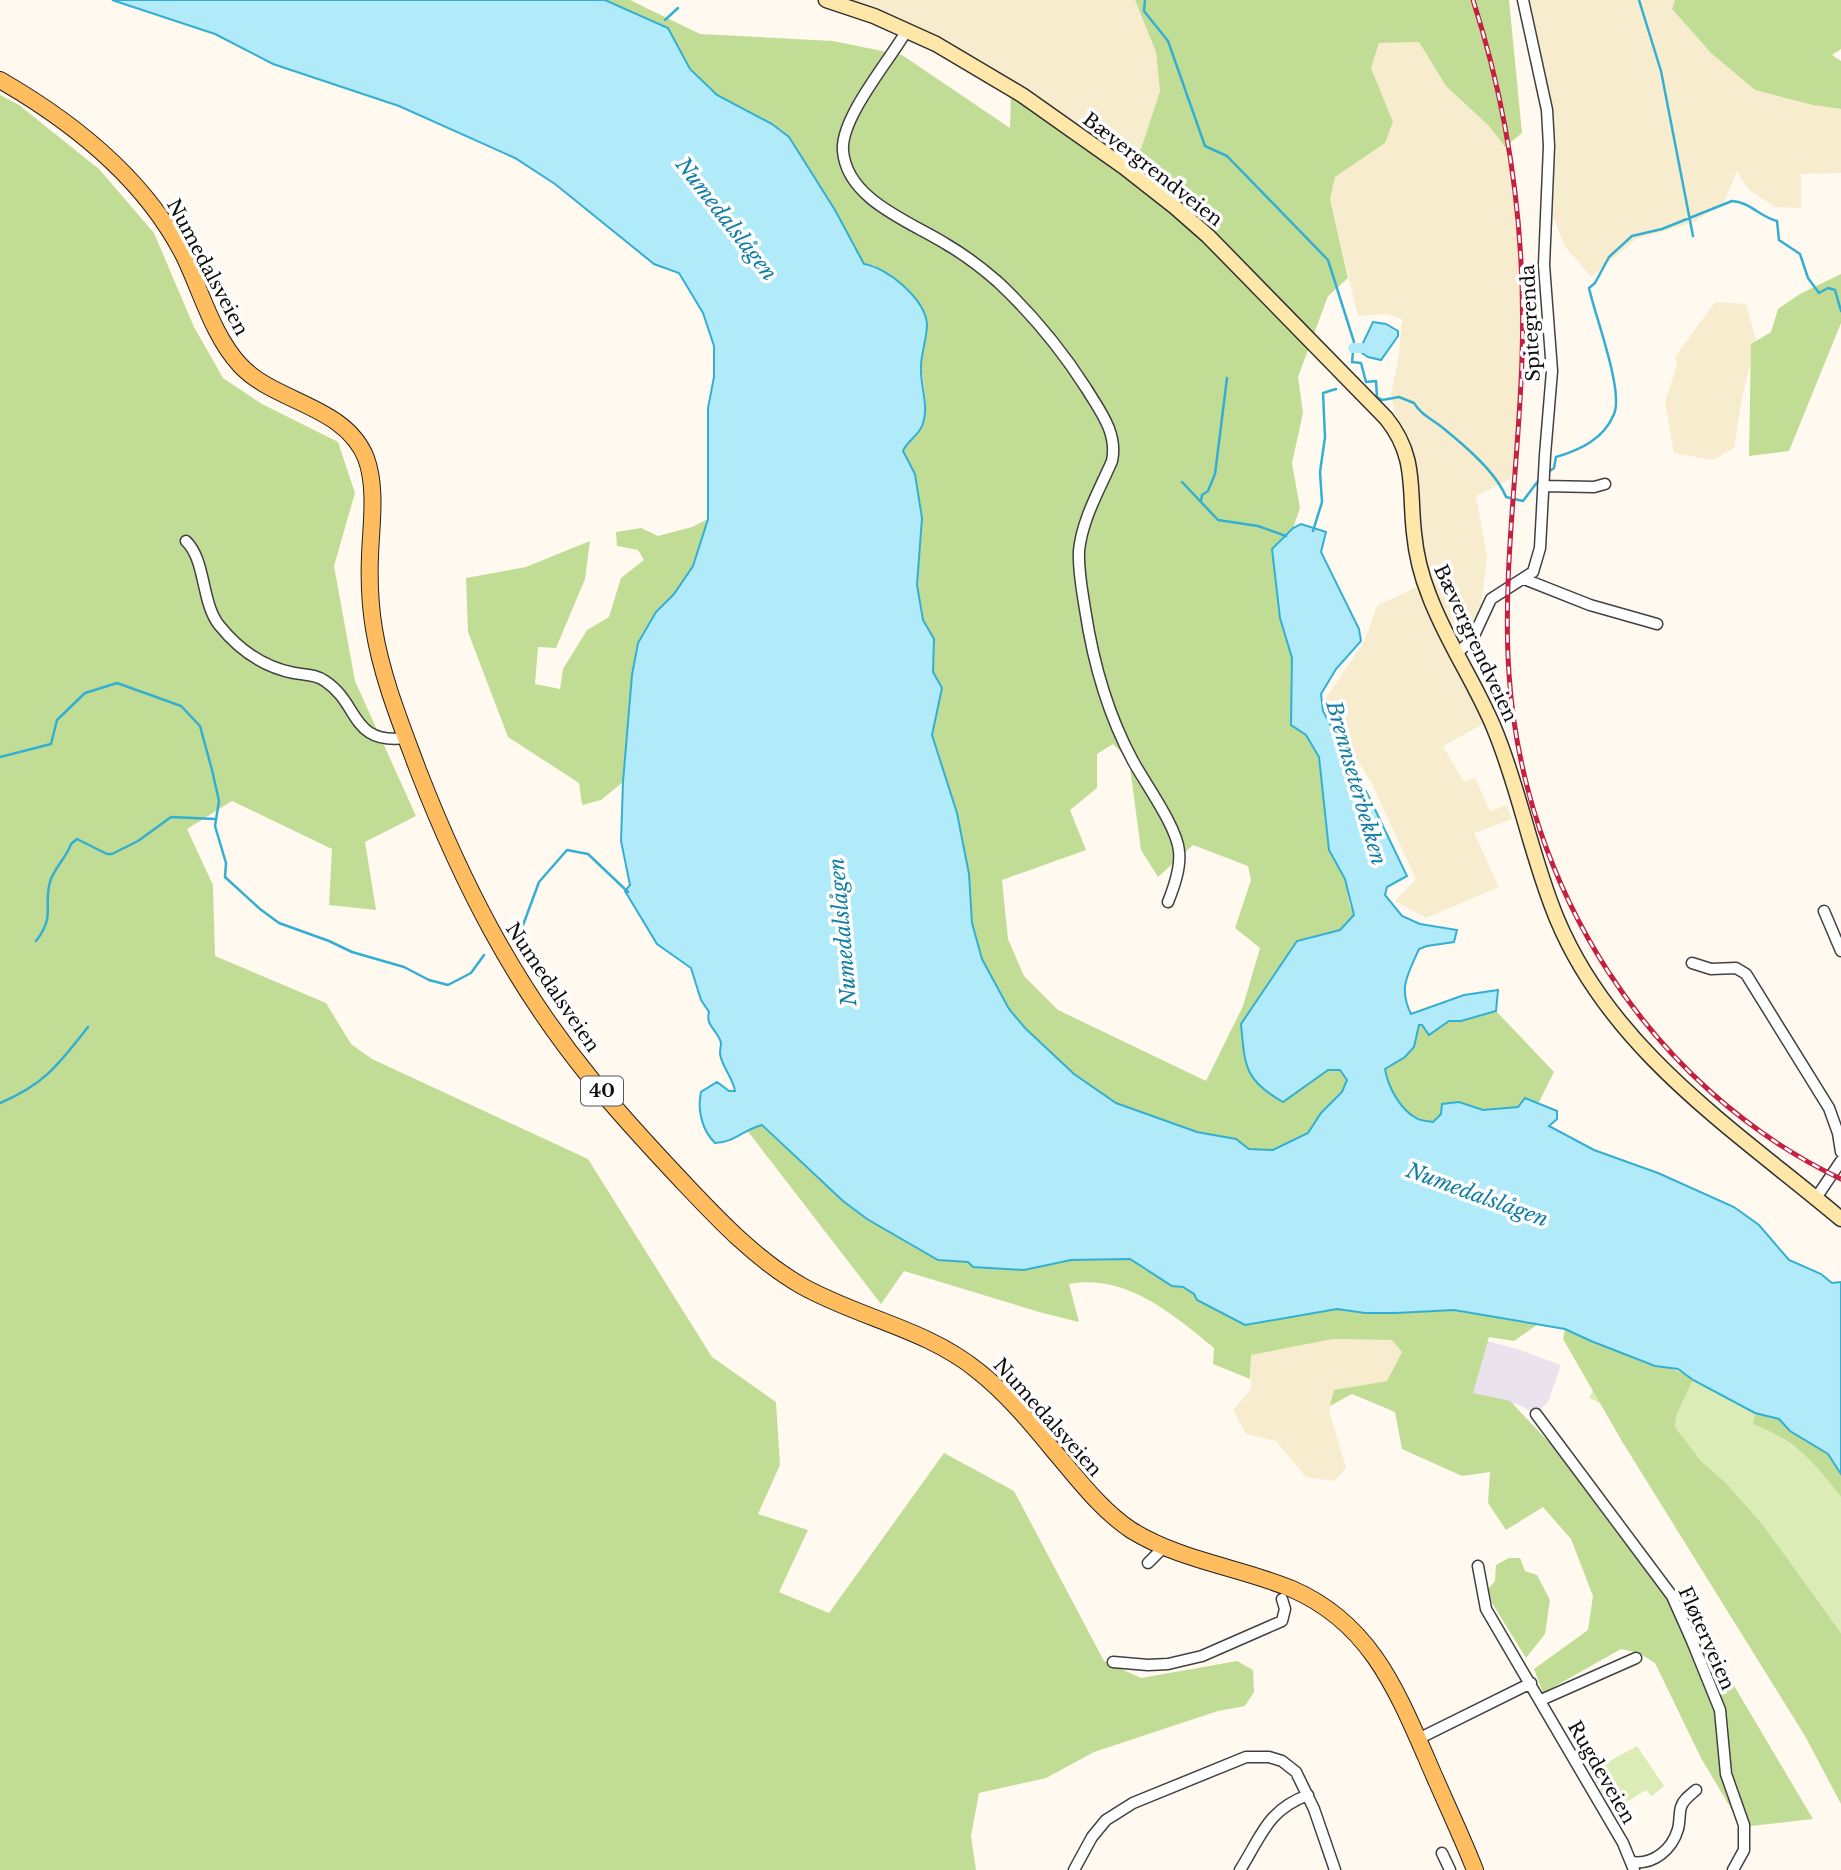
<svg xmlns="http://www.w3.org/2000/svg" width="1841" height="1870" viewBox="0 0 1841 1870" font-family="'Libre Baskerville',serif">
<rect width="100%" height="100%" fill="#fff9ef"/>
<path fill="#eae2ed" d="M1480,1339L1520,1350L1561,1365L1548,1402L1536,1414L1517,1404L1493,1401L1458,1409Z"/>
<path fill="#f7eccd" d="M817,0H1135L1156,52L1160,91L1141,149L1127,164L978,70L871,17Z
M1529,0H1675L1672,9L1711,53L1755,90L1813,105L1841,109V173L1801,174V208L1775,207L1748,189L1737,171L1724,202L1694,222L1636,239L1591,277L1565,246L1548,205L1549,108Z
M1419,42L1446,86L1489,126L1513,158L1519,217L1523,337L1517,456L1510,479L1476,496L1487,556L1480,616L1468,628L1435,622L1485,723L1443,746L1464,782L1475,778L1490,811L1507,805L1512,819L1474,833L1499,887L1426,918L1395,901L1416,879L1371,782L1328,713L1326,698L1364,642L1377,606L1419,586L1403,454L1391,395L1399,354L1402,319L1387,314L1358,316L1330,199L1335,177L1385,143L1393,123L1371,68L1379,43Z
M1715,302L1746,304L1756,341L1742,397L1734,448L1713,460L1674,453L1665,401L1677,366L1675,357Z
M1333,1339L1392,1340L1402,1352L1387,1381L1334,1390L1329,1411L1346,1468L1334,1481L1306,1477L1276,1441L1246,1434L1233,1410L1251,1389V1355Z"/>
<path fill="#dbecb6" d="M1601,1376L1679,1410L1693,1380L1755,1413L1753,1424L1776,1433L1809,1457L1841,1497V1633L1763,1525L1726,1483L1701,1461L1687,1443L1589,1398Z
M1637,1746L1664,1786L1652,1796L1646,1790L1612,1811L1590,1772Z"/>
<path fill="#c1dd95" fill-rule="evenodd" d="M605,0H630L700,34L833,41L902,55L1010,128L1011,92L1127,164L1141,149L1160,91L1156,52L1135,0H1509L1522,133L1505,147L1489,126L1446,86L1419,42L1379,43L1371,68L1393,122L1385,143L1335,177L1330,199L1348,278L1328,296L1298,377L1303,413L1292,463L1300,508L1293,528L1272,549L1280,618L1292,658L1293,687L1306,735L1319,757L1329,850L1345,879L1350,906L1355,915L1340,930L1297,941L1241,1024L1283,1101L1328,1069L1340,1070L1347,1080L1342,1092L1321,1113L1308,1133L1273,1150L1249,1149L1236,1139L1197,1132L1116,1103L1074,1074L1025,1028L1009,1009L982,959L972,923L969,874L957,813L932,735L942,688L933,672L934,639L923,620L917,585L922,518L915,474L903,452L906,444L921,427L926,402L921,365L925,341L921,306L909,290L874,265H864L835,210L789,137L772,124L717,95L690,69L668,28ZM1113,744L1129,760L1141,850L1158,877L1193,845L1248,866L1251,880L1235,928L1260,948L1243,1006L1206,1081L1058,1010L1024,976L1008,939L1002,880L1086,850L1070,810L1097,788V754Z
M1675,0H1841V49L1832,55L1841,61V109L1813,105L1755,90L1711,53L1672,9Z
M0,95L19,105L99,169L154,233L194,327L223,378L262,404L338,442L355,493L334,566L355,681L416,816L365,842L376,910L329,905L332,849L232,801L187,829L213,885L215,956L326,1003L351,1044L372,1059L588,1159L712,1357L776,1402L780,1465L758,1514L808,1530L779,1592L829,1613L944,1453L1014,1491L1104,1661L1141,1678L1237,1661L1253,1670L1254,1692L1245,1706L1218,1711L1094,1752L1046,1778L979,1793L971,1836L976,1870H0Z
M1841,274V323L1789,451L1749,456L1751,344L1771,332L1778,309L1800,294Z
M708,519L693,566L674,594L656,612L638,643L632,675L623,782L601,800L582,805L579,783L508,737L468,632L466,578L526,567L590,541L585,579L556,648L538,647L535,684L560,689L563,669L587,630L609,617L621,578L644,560L638,550L617,546L616,532L641,528L658,536L692,527Z
M1496,1011L1554,1072L1538,1104L1526,1098L1518,1107L1483,1110L1459,1102L1442,1104L1441,1114L1433,1122C1428,1121 1420,1121 1416,1118C1400,1109 1388,1087 1385,1069L1405,1057L1414,1047L1419,1024L1422,1025L1429,1035L1449,1021H1461Z
M762,1125L822,1182L867,1219L938,1260L969,1262L973,1267L1024,1270L1071,1260L1130,1259L1145,1270L1183,1287L1194,1294L1197,1300L1245,1325L1337,1309L1365,1313H1396L1454,1310L1538,1324L1514,1341L1489,1337L1473,1393L1510,1401L1577,1472L1662,1588L1698,1625L1813,1819L1742,1827L1701,1758L1655,1663L1639,1653L1621,1649L1543,1693L1534,1669L1588,1630L1593,1596L1571,1539L1543,1507L1506,1530L1488,1503L1490,1472L1462,1476L1402,1449L1395,1412L1352,1394L1330,1406L1334,1390L1387,1381L1402,1352L1392,1340L1333,1339L1251,1355L1250,1379L1213,1364L1214,1348C1173,1314 1125,1273 1069,1284L1079,1322L1039,1312L904,1271L881,1304L746,1129Z
M1565,1329C1592,1342 1619,1352 1647,1363C1668,1370 1674,1366 1693,1380L1676,1416L1675,1427L1701,1461L1726,1483L1763,1525L1841,1633V1804L1805,1736L1623,1443L1563,1339Z
M1755,1413L1779,1419L1790,1431L1828,1454L1841,1474V1497C1812,1460 1797,1441 1753,1424Z
M1509,1558H1520L1525,1571L1537,1575L1550,1600L1545,1634L1526,1658L1492,1603L1488,1589L1495,1581L1496,1565Z"/>
<path fill="#b1eaf9" stroke="#34afd4" stroke-width="2" d="M112,0H605L668,28L690,69L717,95L772,124L789,137L835,210L864,264C887,267 925,299 927,324C927,339 921,353 921,367C920,387 930,406 922,426C918,436 907,441 903,451L915,474L922,518L917,585L923,620L934,639L933,672L942,688L932,735L957,813L969,874L972,923L982,959L1009,1009L1025,1028L1074,1074L1116,1103L1197,1132L1236,1139L1249,1149L1273,1150L1308,1133L1321,1113L1342,1092L1347,1080L1340,1070H1328L1283,1102C1244,1080 1245,1066 1241,1024L1297,941L1340,930L1354,915L1345,879L1329,850L1319,757L1306,735L1291,725L1292,658L1280,618L1272,549L1293,528L1301,524L1326,532L1321,552L1359,629L1361,641L1336,669L1321,694L1323,711L1370,799L1407,876L1387,887L1385,895L1402,916L1420,924L1457,930L1454,942L1427,946L1419,949C1408,974 1398,988 1411,1014L1464,995L1498,990L1496,1011L1461,1021H1449L1429,1035L1422,1025H1419L1414,1047L1405,1057L1385,1069C1388,1087 1400,1109 1416,1118C1420,1121 1428,1121 1433,1122L1441,1114L1442,1104L1459,1102L1483,1110L1518,1107L1525,1098L1557,1111V1119L1549,1126L1594,1150L1658,1173L1734,1207L1759,1225L1789,1260L1821,1274L1832,1283L1841,1282V1474L1828,1454L1790,1431L1779,1419L1755,1413L1693,1380L1678,1369L1655,1366L1591,1341L1565,1329L1454,1310L1396,1313H1365L1337,1309L1245,1325L1197,1300L1194,1294L1183,1287L1172,1286L1130,1259L1071,1260L1024,1270L973,1267L968,1262L938,1260L867,1219L843,1201L762,1125C745,1129 733,1143 715,1143C702,1130 697,1110 701,1092L717,1082L729,1091H735C733,1078 722,1067 720,1054C720,1050 721,1046 721,1043C718,1030 705,1026 709,1012L701,1000L691,968L657,944L625,891L630,885L621,841L623,782L632,675L638,643L656,612L674,594L693,566L708,519V408L714,377V346L703,313L679,273L654,264L555,184L515,158L399,106L273,64L215,34Z
M1373,322L1386,324L1398,331V336L1381,360L1368,357L1362,353V345Z"/>
<g fill="none" stroke-linecap="round" stroke-linejoin="round">
<path stroke="#34afd4" stroke-width="2.5" d="M1145,0L1144,11L1168,41L1205,146L1227,156L1328,260L1354,342L1352,362L1361,363L1366,382L1376,381L1377,397L1382,400L1399,397L1414,403C1420,414 1433,420 1443,428C1464,445 1496,472 1506,497L1523,501L1541,477
M1639,0L1661,71L1693,236
M665,20L678,8
M1547,473L1554,468L1556,457C1580,450 1604,439 1614,414C1624,391 1595,316 1589,288L1595,283L1609,257L1632,236L1662,229L1732,201C1750,202 1760,217 1777,221L1779,240L1800,254L1808,278L1819,293L1828,288L1835,290L1841,311
M1182,482L1218,520L1258,526L1286,536
M1201,501L1202,495L1208,491L1215,474L1227,378
M1313,531L1322,502L1320,472L1325,437L1323,393L1336,389
M0,757L51,744L57,720L85,693L98,689L117,683L181,706L200,726L212,770L219,801L215,826L226,863L225,877L260,909L279,923L329,941L352,952L404,967L429,980L448,985L471,973L484,955
M515,939L519,936L539,882L567,850L588,854L628,892
M36,941C56,915 43,907 50,882C53,869 67,857 71,844L77,839L107,854H112L138,841L171,817L215,819
M0,1103C45,1084 59,1064 88,1027"/>
<path stroke="#b1eaf9" stroke-width="10" d="M1353,348H1362"/>
<defs>
<path id="street" d="M907,30C890,60 840,118 843,151C847,200 911,222 946,244C965,255 982,268 998,282C1032,314 1061,349 1086,388C1100,411 1118,433 1112,461C1100,489 1082,519 1079,551C1078,570 1082,590 1085,609C1093,662 1107,713 1133,761C1145,783 1177,827 1179,851C1181,868 1174,887 1168,902
M1543,486L1594,487L1605,484
M186,541C206,560 201,602 219,625C239,650 263,667 294,673C305,675 316,674 325,681C360,704 350,745 406,738
M1524,579L1590,605L1657,624
M1457,653L1472,640L1491,599L1533,572L1540,548L1545,455L1552,371L1544,265L1549,146L1547,110L1523,0
M1824,911L1841,951
M1692,963L1711,969L1736,968L1746,974L1829,1108L1838,1133L1841,1152
M1816,1198L1841,1161
M1536,1414L1672,1596L1692,1641L1720,1710L1726,1774L1744,1825V1850L1733,1870
M1148,1563L1164,1547
M1478,1566L1486,1609L1623,1843L1634,1870
M1113,1662L1148,1665L1168,1664L1202,1656L1282,1621L1285,1609L1282,1599
M1541,1700L1636,1658
M1418,1739L1531,1683
M1442,1853L1450,1870
M1632,1862C1653,1865 1672,1850 1678,1829C1680,1822 1679,1814 1681,1807C1683,1800 1690,1795 1696,1790
M1074,1870L1092,1837L1106,1820L1133,1803L1246,1757H1269L1282,1761L1296,1772L1314,1809L1335,1870
M1240,1870C1261,1837 1267,1810 1308,1795"/>
<path id="secondary" d="M826,0L874,16L936,44L1022,95L1124,167L1175,207L1208,236L1386,418C1417,456 1409,489 1414,533C1416,554 1421,575 1429,595C1446,641 1475,682 1494,728C1520,790 1531,857 1557,919C1612,1051 1735,1130 1841,1219"/>
<path id="primary" d="M0,80C73,122 145,179 184,256C201,291 213,336 240,365C275,403 345,405 366,458C377,488 371,525 370,556C369,580 370,605 374,629C382,678 401,724 418,770C462,883 514,985 592,1080C620,1115 651,1148 682,1181C718,1219 755,1259 802,1286C859,1318 927,1329 978,1371C1007,1394 1031,1423 1054,1451C1078,1479 1100,1509 1131,1530C1181,1561 1239,1567 1292,1589C1368,1622 1395,1686 1426,1757C1442,1795 1460,1832 1475,1870"/>
</defs>
<use href="#street" stroke="#414141" stroke-width="13"/>
<use href="#secondary" stroke="#303030" stroke-width="17"/>
<use href="#primary" stroke="#1f1f1f" stroke-width="18"/>
<use href="#street" stroke="#fff" stroke-width="10"/>
<use href="#secondary" stroke="#ffe7aa" stroke-width="14"/>
<use href="#primary" stroke="#ffbd5f" stroke-width="16"/>
<defs>
<path id="rail" d="M1473,0C1510,115 1526,237 1522,358C1519,461 1502,572 1509,674C1523,885 1648,1087 1841,1179"/>
</defs>
<use href="#rail" stroke="#c51f42" stroke-width="5"/>
<use href="#rail" stroke="#fff" stroke-width="2.5" stroke-dasharray="8" stroke-linecap="butt"/>
</g>
<g text-anchor="middle" stroke-width="7" stroke-linejoin="round" paint-order="stroke">
<rect fill="#fff" stroke="#565656" stroke-width="2" x="581" y="1076.5" width="42" height="29" rx="5"/>
<g font-size="18" font-weight="bold" fill="#0e0e0e">
<text x="602" y="1097">40</text>
</g>
<g font-size="19" fill="#0e0e0e" stroke="#fff">
<text transform="translate(1153 169) rotate(38)" y="7">Bævergrendveien</text>
<text transform="translate(208 267) rotate(62)" y="7">Numedalsveien</text>
<text transform="translate(1530 323) rotate(-93)" y="7">Spitegrenda</text>
<text transform="translate(1476 643) rotate(65)" y="7">Bævergrendveien</text>
<text transform="translate(553 987) rotate(56)" y="7">Numedalsveien</text>
<text transform="translate(1048 1417) rotate(48)" y="7">Numedalsveien</text>
<text transform="translate(1707 1638) rotate(66)" y="7">Fløterveien</text>
<text transform="translate(1602 1772) rotate(60)" y="7">Rugdeveien</text>
</g>
<g font-size="21" font-style="italic" fill="#107ea6" stroke="#fff">
<text transform="translate(726 219) rotate(52)" y="7">Numedalslågen</text>
<text transform="translate(1356 783) rotate(74)" y="7">Brennseterbekken</text>
<text transform="translate(843 932) rotate(-95)" y="7">Numedalslågen</text>
<text transform="translate(1477 1195) rotate(20)" y="7">Numedalslågen</text>
</g>
</g>
</svg>
